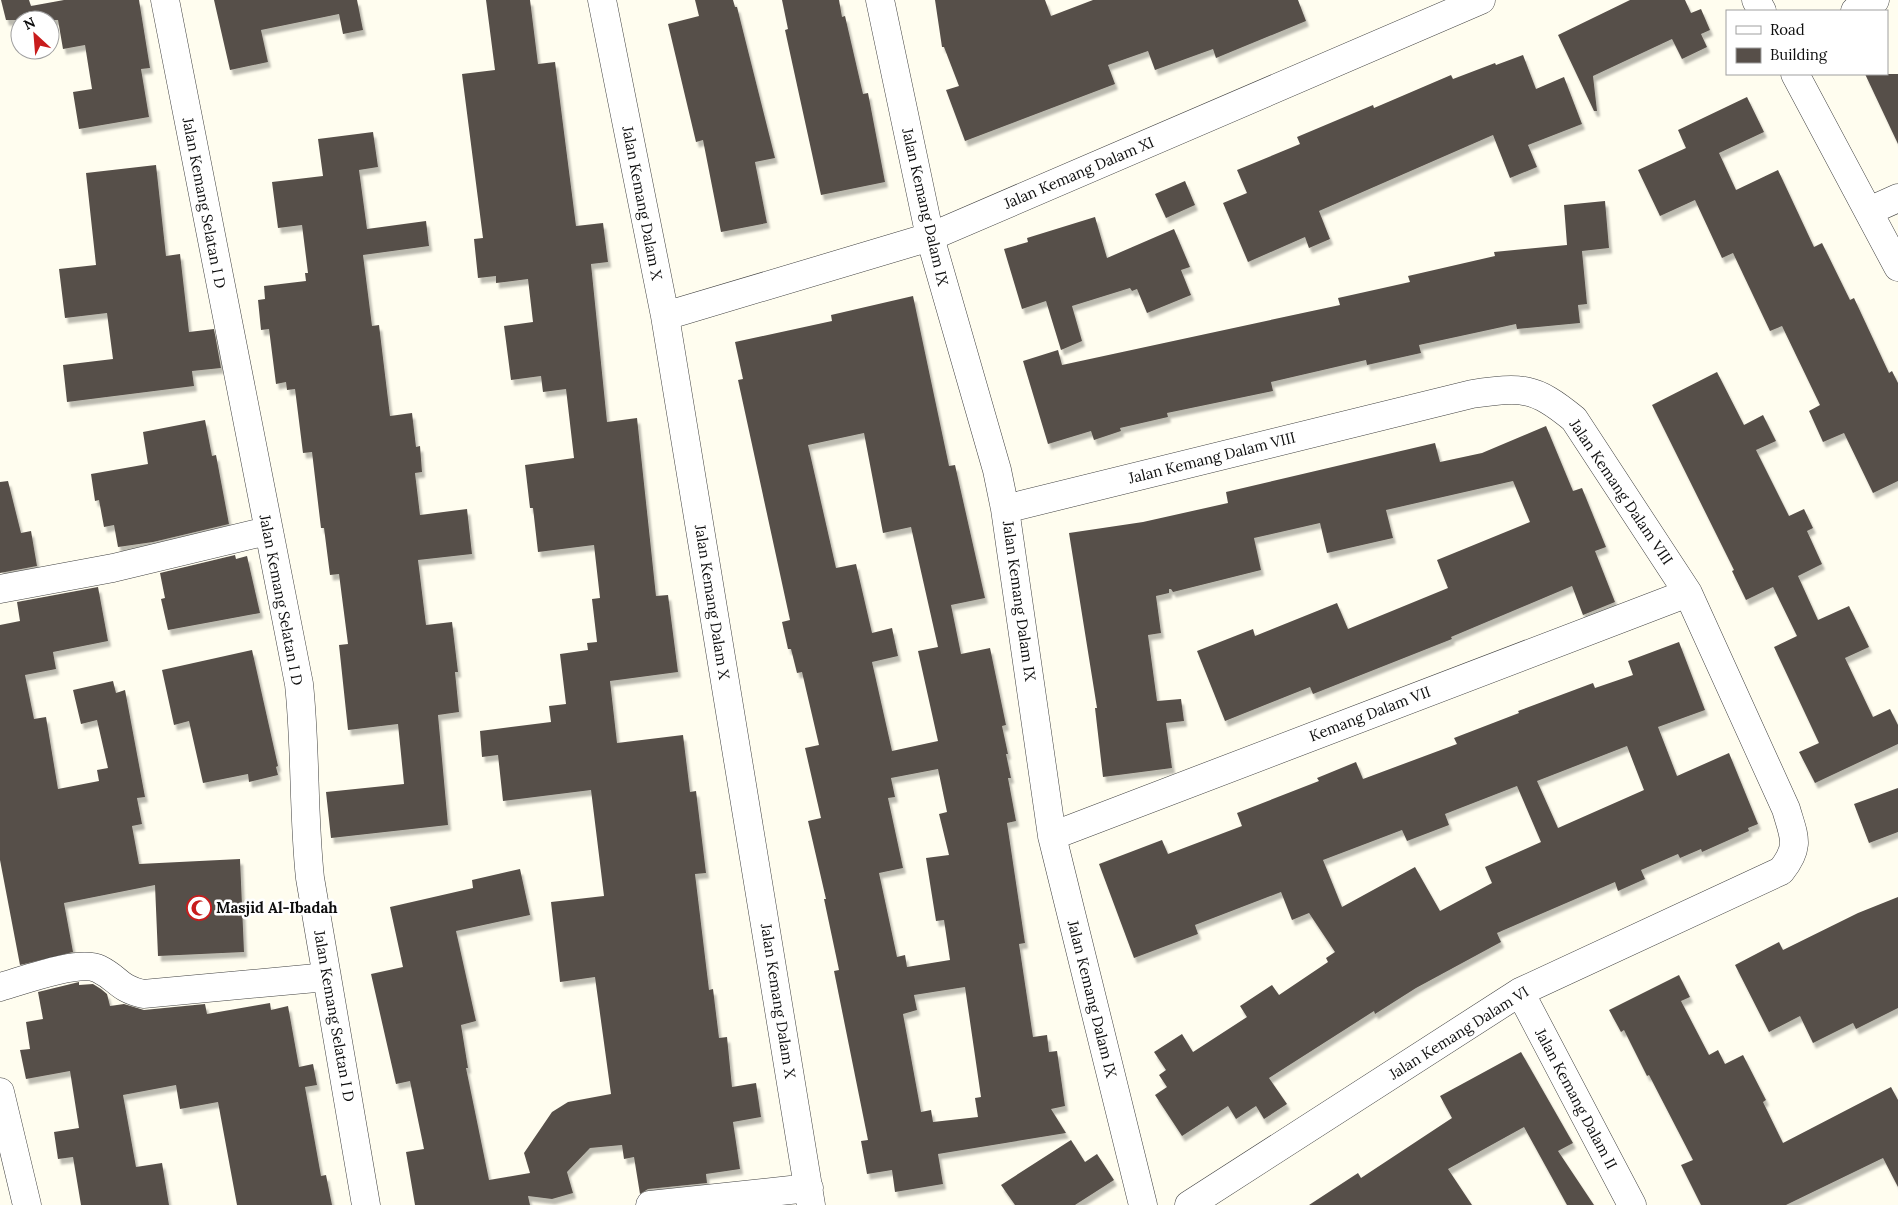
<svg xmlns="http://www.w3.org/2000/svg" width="1898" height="1205" viewBox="0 0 1898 1205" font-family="Lora,serif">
<defs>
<filter id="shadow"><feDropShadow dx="3" dy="5.5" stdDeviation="1" flood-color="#0004"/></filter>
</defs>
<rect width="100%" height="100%" fill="#fffdef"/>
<path fill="#574f49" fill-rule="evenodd" filter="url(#shadow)" d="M1,0H29L31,6L64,0H139L150,68L141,69L149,117L79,129L73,92L92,89L85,45L63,49L58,20H6Z
M214,0H357L363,30L343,34L339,14L261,30L268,62L230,70Z
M486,0H530L538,64L555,62L576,226L603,223L608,262L591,264L607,422L637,418L656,596L668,595L678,672L610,681L617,743L683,735L690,792L696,791L706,873L695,874L709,990L713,989L719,1038L727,1037L732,1087L756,1083L761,1117L733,1122L740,1169L706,1174L707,1183L648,1189L640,1194L634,1157L624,1159L622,1145L590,1148L567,1172L573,1193L552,1199L528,1196L530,1205H415L406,1152L424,1149L410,1081L396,1084L371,974L403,967L390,907L473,888L472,880L520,869L530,915L456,931L476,1021L461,1025L468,1068H466L489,1180L530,1173L524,1153L552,1112L568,1102L611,1094L595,977L560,982L551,902L604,896L591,790L503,801L498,755L482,757L480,731L551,722L549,706L566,704L560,654L588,650L587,643L597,642L592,599L600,598L594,545L538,552L533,508H530L525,465L574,458L566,389L543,392L541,376L511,380L504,326L533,322L528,279L496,283V276L478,278L474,239L483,238L462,74L495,70Z
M695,0H733L735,7H737L775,158L755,162L767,223L721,232L703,140L696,142L668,24L699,16Z
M782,0H839L842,17L845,16L863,94L868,93L885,182L821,195L785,30L788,29Z
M935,0H1045L1051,16L1093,0H1298L1306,21L1216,58L1213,49L1155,70L1148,51L1108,65L1115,84L965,141L946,90L959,86L944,47H942Z
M1630,0H1685L1691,13L1701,9L1710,30L1701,34L1707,47L1682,59L1672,39L1593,76L1597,111H1594L1558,35Z
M1523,55L1536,89L1564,77L1582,124L1528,145L1537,167L1510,178L1493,135L1319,211L1330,239L1309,248L1305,237L1248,262L1223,203L1247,193L1237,170L1300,144L1297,137L1373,105L1374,108L1451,75L1453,79L1495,63L1496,65Z
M1865,74H1898V144Z
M1747,97L1764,132L1719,153L1736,190L1778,170L1814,247L1822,243L1850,300L1854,298L1889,373L1892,371L1898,383V481L1873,493L1844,433L1823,442L1809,411L1820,405L1782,326L1770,331L1733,253L1722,258L1695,200L1660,216L1638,170L1686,148L1678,130Z
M373,132L378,167L359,170L367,229L426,221L429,246L363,255L372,326L379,325L390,416L412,413L416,447L420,446L422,472L415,473L420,515L467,509L472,554L418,560L426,625L452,622L458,672H455L459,712L438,715L448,825L331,838L326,792L404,784L398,724L348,730L339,645L348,644L339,574L330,575L324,528H321L312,452L303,453L295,389L287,390L286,382L276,384L269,329L261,330L258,300L265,299L264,286L306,281L305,273H308L302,225L278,228L272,182L323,176L318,139Z
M156,165L166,256L180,254L189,332L214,329L221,368L192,371L194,386L67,402L63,365L113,359L107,313L65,318L59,269L96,265L86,173Z
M1185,181L1195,205L1166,218L1155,194Z
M1605,201L1609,248L1582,251L1587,304L1578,305L1580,323L1517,329L1516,324L1419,345L1421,353L1367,365L1366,360L1271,382L1273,391L1167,413L1168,417L1120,428L1121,431L1094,440L1091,431L1048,444L1023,361L1058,350L1062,365L1340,305L1338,298L1410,282L1408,276L1495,256L1494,252L1567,245L1564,205Z
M1095,217L1107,258L1174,229L1190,267L1181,270L1191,295L1147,313L1137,289L1132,291L1130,288L1072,306L1082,341L1061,350L1046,301L1022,309L1004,249L1028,242L1027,238Z
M913,296L949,466L955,465L985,598L951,605L961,654L990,648L1006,725L1002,726L1008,754H1006L1011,778H1008L1016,821L1007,823L1025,943L1019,944L1033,1037L1047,1035L1049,1052L1057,1051L1065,1106L1051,1109L1066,1133L938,1154L943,1184L895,1192L892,1170L867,1174L861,1141L868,1140L834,971L839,970L824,899H826L808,821L821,818L805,748L819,745L802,672L797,673L791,649H788L782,622L790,620L738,380L743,379L735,342L832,321L831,315ZM864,433L883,533L911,527L938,647L918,651L938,741L892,751L872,662L898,656L892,628L872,633L856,564L836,568L808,445ZM938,769L947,812L939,814L949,855L926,858L936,921L944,920L950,960L907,967L905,955L897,957L879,873L903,868L888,798L895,797L891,778ZM965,987L981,1097L975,1098L978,1117L933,1122L931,1110L921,1112L903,1014L917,1010L914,995Z
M1717,372L1744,425L1763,415L1776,441L1756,450L1789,516L1804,509L1813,528L1807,531L1822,564L1798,576L1818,620L1849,606L1869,647L1845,658L1873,717L1890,709L1898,725V744L1815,783L1799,752L1819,743L1774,647L1797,636L1773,587L1746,600L1732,571L1734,570L1652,405Z
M205,420L212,456L216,455L229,524L153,542L118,547L114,525L104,527L99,500L95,501L91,474L148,464L143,432Z
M1546,426L1573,491L1582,488L1606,547L1595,551L1615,602L1583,615L1572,586L1451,637L1452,639L1313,694L1310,687L1225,721L1197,651L1253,629L1255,636L1337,603L1348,629L1448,588L1437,560L1530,522L1513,481L1386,510L1393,538L1327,553L1320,523L1254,538L1261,570L1173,592L1171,589H1169V593L1156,596L1161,633L1148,635L1157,701L1181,699L1184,721L1166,723L1172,768L1103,777L1095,708H1097L1069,533L1143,522L1228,503L1226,492L1435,443L1440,462L1482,453Z
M8,481L21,533L31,531L37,566L0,573V482Z
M235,555L236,559L247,556L260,613L168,630L161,599L165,598L160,573Z
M98,587L108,641L53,652L56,669L25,675L34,719L46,717L58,789L99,781L97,770L108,768L97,720L81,724L73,690L113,681L116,693L125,690L145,797L137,798L142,824L132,826L139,864L240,859L244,952L158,956L155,885L64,903L73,952L20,965L0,860V625L20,621L17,602Z
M1679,642L1705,710L1658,727L1677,776L1729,753L1758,824L1748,828L1749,831L1702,852L1701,849L1680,858L1678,854L1641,870L1645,879L1618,891L1615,882L1497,933L1501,942L1416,988L1375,1014L1374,1011L1269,1078L1287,1104L1264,1119L1256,1106L1236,1119L1228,1106L1182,1136L1155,1095L1167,1087L1159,1075L1166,1070L1154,1052L1182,1034L1193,1052L1247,1017L1240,1006L1272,985L1279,995L1328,962L1326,958L1335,952L1309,913L1292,920L1281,892L1195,925L1198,934L1134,958L1099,864L1162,840L1168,854L1242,826L1237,813L1319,781L1317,778L1356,762L1363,779L1457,744L1454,738L1519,713L1518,711L1593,683L1595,688L1633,675L1628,661ZM1627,746L1644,790L1558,828L1537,781ZM1517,786L1541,842L1485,867L1492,883L1440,911L1415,867L1342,907L1323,860L1402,830L1407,841L1449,825L1445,814Z
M252,650L278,766L276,767L278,775L249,782L248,774L203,783L189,721L174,725L162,670Z
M1898,788V832L1869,843L1854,804Z
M1898,897V1008L1856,1029L1853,1023L1813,1043L1800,1016L1769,1032L1735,965L1779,942L1783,950L1858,913Z
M1679,975L1690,997L1681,1001L1709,1055L1718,1050L1725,1064L1743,1055L1766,1100L1763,1102L1783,1143L1891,1087L1898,1100V1187L1883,1158L1786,1205H1701L1681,1165L1693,1160L1649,1075L1647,1076L1624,1030L1621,1032L1609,1010Z
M79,982V985L93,984L101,989L107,994L110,1006L124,1004L144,1010L205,1004L207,1014L270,1003L271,1010L288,1006L299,1067L313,1064L317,1085L305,1087L321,1176L326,1175L332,1205H237L218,1102L180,1109L176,1085L123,1095L136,1167L162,1163L169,1205H81L73,1157L58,1159L54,1132L79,1128L70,1071L26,1079L20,1050L30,1049L26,1022L43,1019L38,992Z
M1521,1052L1573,1143L1558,1151L1594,1205H1567L1524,1127L1448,1169L1472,1205H1309L1358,1173L1361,1178L1452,1118L1440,1096Z
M1071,1140L1085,1162L1097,1154L1114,1180L1075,1205H1015L1001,1185Z"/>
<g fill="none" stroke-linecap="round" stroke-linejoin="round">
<defs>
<path id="minor" d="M165,0L299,684C306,749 303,813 310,878L366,1205
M602,0L665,316L811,1205
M880,0L930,237L997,470L1005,509L1052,836L1143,1205
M1756,0L1762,11
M1855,11L1875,0
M1795,74L1898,267
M1869,211L1898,198
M665,316L930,237L1481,0
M1005,509L1472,394C1522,387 1534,386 1574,419L1688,593L1786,809C1794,837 1801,846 1781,871L1520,992L1189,1205
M0,589L113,568L267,531
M1052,836L1688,593
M0,987C22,981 79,959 99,969C119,979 118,988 143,994L327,977
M1520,992L1632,1205
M0,1092L27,1205
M650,1205L809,1188"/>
</defs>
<use href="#minor" stroke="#414141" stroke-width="29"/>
<use href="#minor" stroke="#fff" stroke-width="28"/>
</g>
<defs>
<symbol id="mosque-ring" viewBox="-11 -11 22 22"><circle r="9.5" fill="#fff" stroke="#c81c1c" stroke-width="1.5"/><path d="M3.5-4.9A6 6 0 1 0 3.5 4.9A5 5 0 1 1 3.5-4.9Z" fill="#c81c1c"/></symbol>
</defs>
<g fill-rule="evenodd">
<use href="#mosque-ring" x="185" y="894" width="28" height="28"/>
</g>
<g text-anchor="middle" stroke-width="5" stroke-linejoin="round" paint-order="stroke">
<g font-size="15" fill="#0e0e0e" stroke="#fff">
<text transform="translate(1079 173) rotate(-23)" y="5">Jalan Kemang Dalam XI</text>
<text transform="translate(204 203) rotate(79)" y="5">Jalan Kemang Selatan I D</text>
<text transform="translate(642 203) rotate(79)" y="5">Jalan Kemang Dalam X</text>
<text transform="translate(925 207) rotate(77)" y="5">Jalan Kemang Dalam IX</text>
<text transform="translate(1212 458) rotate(-14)" y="5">Jalan Kemang Dalam VIII</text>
<text transform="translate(1621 492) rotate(56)" y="5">Jalan Kemang Dalam VIII</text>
<text transform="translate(281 600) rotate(79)" y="5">Jalan Kemang Selatan I D</text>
<text transform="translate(1019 601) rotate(82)" y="5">Jalan Kemang Dalam IX</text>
<text transform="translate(712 602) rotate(81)" y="5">Jalan Kemang Dalam X</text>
<text transform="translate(1370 714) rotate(-21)" y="5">Kemang Dalam VII</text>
<text transform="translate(1092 999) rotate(76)" y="5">Jalan Kemang Dalam IX</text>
<text transform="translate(778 1001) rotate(81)" y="5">Jalan Kemang Dalam X</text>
<text transform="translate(334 1016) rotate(80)" y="5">Jalan Kemang Selatan I D</text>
<text transform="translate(1459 1033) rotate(-32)" y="5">Jalan Kemang Dalam VI</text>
<text transform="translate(1576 1099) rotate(62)" y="5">Jalan Kemang Dalam II</text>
</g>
<g font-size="15" font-weight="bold" fill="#0e0e0e" stroke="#fff" text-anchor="start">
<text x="216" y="913">Masjid Al-Ibadah</text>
</g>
</g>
<rect x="1726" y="10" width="162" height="65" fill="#ffffff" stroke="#9f9f9f"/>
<rect x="1736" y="26" width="25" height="8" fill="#ffffff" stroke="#9f9f9f"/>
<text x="1770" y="35" font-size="15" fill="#0e0e0e">Road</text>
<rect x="1736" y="48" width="25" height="15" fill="#574f49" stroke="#9f9f9f"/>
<text x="1770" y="60" font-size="15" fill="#0e0e0e">Building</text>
<g transform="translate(35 35) rotate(334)"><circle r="24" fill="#ffffff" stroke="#9f9f9f"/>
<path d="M0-4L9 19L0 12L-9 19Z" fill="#c81c1c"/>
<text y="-8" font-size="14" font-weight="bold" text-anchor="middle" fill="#0e0e0e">N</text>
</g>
</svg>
